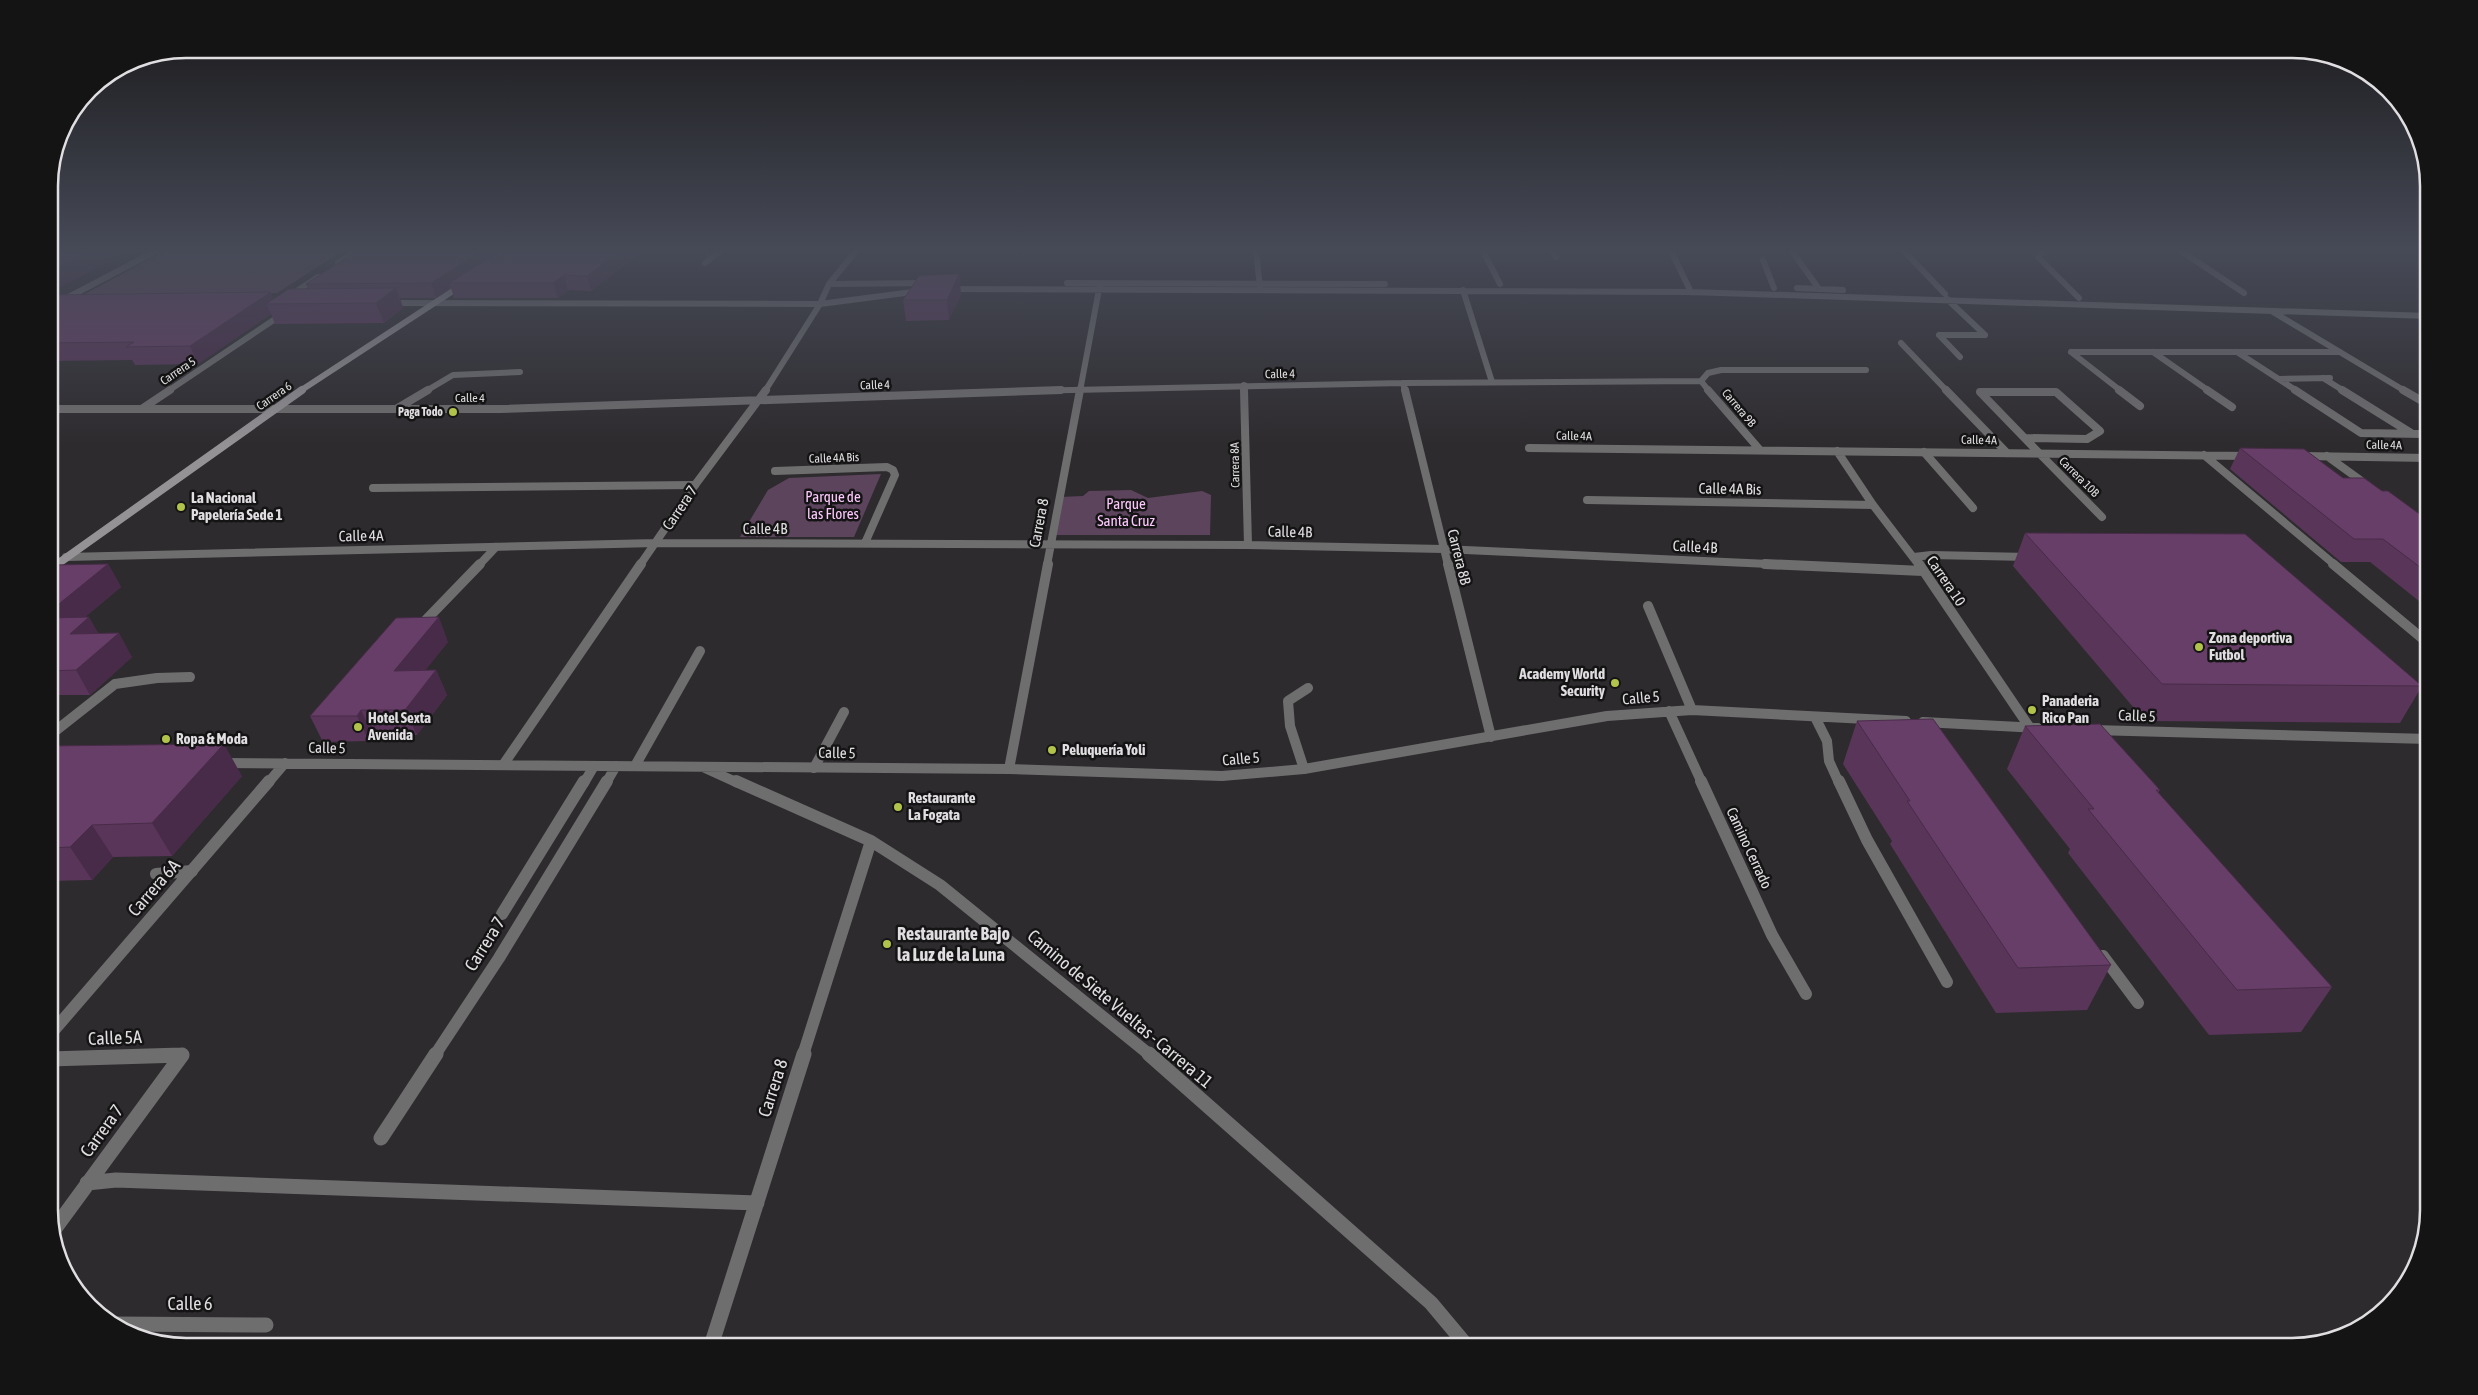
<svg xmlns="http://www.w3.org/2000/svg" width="2478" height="1395" viewBox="0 0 2478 1395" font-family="'Asap Condensed',sans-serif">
<rect width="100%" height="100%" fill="#2e2b2e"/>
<path fill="#5d445d" d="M165,251H342L277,293L83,295Z
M881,474L854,537H740L768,490L789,478Z
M1131,490L1148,498L1202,491L1211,495L1210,535H1056L1060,497L1083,496L1089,491Z"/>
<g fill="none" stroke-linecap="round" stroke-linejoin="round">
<path stroke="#6f6e6f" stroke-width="6" d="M1763,260L1774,288
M705,263L720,251
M1901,343L1947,391
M2071,352H2319
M2071,352L2121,391
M2153,352L2209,391
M2237,352L2297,391
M2323,378L2344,391
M2279,379L2330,378
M426,391L453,375L520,372"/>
<path stroke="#6f6e6f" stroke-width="8" d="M1946,390L2007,453
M2119,390L2140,406
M2207,390L2232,407
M2295,390L2361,433L2424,434
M2342,390L2411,433
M396,409L428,390
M2025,438L2087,439L2100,431L2056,392H1980L2039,453
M1924,452L1973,508
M373,488L695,485
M1914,557L1931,555L2029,557
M479,565L496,547"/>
<path stroke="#6f6e6f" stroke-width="10" d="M423,623L480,564
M49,736L115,684L157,678L190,677
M814,768L844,712
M1304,769L1290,726L1288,701L1308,688
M584,783L594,766"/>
<path stroke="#6f6e6f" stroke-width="12" d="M156,874L192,871
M502,914L584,781"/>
<path stroke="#6f6e6f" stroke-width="6" d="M1256,251L1260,287
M1483,251L1500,284
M1552,251L1556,257
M1671,251L1691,292
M1792,251L1819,289
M1904,251L1945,294
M2044,251L2038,257L2079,298
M2181,251L2244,293
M338,263L356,251
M1067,283L1385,284
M829,284L928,283
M1797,288L1843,290
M947,289L1691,292L2429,316
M1463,290L1492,382
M291,295L318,277
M1947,299L1985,335
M63,300L156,251
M388,303L820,304L920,291
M2273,312L2405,391
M1939,335H1985
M1939,335L1960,357
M2319,352H2340
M1701,381L1708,373L1721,370H1866
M1701,381L1709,391
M1403,383L1405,391
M1244,385V391
M168,391L284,313
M765,391L820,304L829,284L856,251
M1024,391L1403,383L1701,381
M1080,391L1100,284"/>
<path stroke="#6f6e6f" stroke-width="8" d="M1244,390L1248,545
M1405,390L1448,565
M1708,390L1760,450
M2403,390L2429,405
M143,408L170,390
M49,409H500L1061,390
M1529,448L2248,456
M1837,451L1873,505L1919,565
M2039,453L2102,517
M2204,455L2335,565
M2302,456L2429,458
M2327,456L2367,485
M775,471L887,467L893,470L895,475L865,543
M1587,500L1873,505
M66,557L656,543L1248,545L1443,549L1792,565
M640,565L695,485L766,390
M1047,565L1080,390"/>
<path stroke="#6f6e6f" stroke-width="10" d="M1448,564L1491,737
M1765,564L1923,571
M1919,564L2030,728
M2333,564L2429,644
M1648,606L1692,710
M1669,711L1702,783
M1815,717L1827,741L1829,761L1839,783
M1923,722L2038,728
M2093,730L2429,739
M221,763L1009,769L1222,776L1304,769L1607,716L1692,710L1906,721
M503,765L641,564
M635,766L700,651
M705,768L738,783
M1009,769L1048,564
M268,783L285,763
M606,783L616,766"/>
<path stroke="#6f6e6f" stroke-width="12" d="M736,781L871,841L940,885L1150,1055
M1701,781L1772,935L1806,994
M1839,781L1867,840L1947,982
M2103,956L2138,1003
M49,1036L269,781
M435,1055L499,958L607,781
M803,1055L871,841"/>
<path stroke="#6f6e6f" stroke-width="15" d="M1149,1054L1431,1303L1467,1346
M49,1059L182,1055
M381,1138L436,1054
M87,1183L116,1180L757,1203
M53,1231L182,1055
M113,1324L266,1325
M711,1346L804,1054"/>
<path stroke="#959295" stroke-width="6" d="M300,391L462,285"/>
<path stroke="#959295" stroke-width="8" d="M56,565L302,390"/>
<path stroke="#959295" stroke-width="10" d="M49,570L58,564"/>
</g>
<path fill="#593559" d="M643,251L591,291L568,290L558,298H454L451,288L436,298H400L403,308L384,323L275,324L271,314L198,364L135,365L132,360L49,361V295L274,299L308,289L306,284Z
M959,274L961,294L949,320L906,321L903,300Z
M2240,448L2343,478L2382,491L2429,521V609L2370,562H2341L2230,469Z
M2025,533L2422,686L2400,723L2145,721L2013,566Z
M108,564L121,587L85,617L98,633L132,657L90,695H49V568Z
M448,642L425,670H436L447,695L417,735L373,736L369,741L323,742L310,716Z
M1857,721L2111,965L2087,1010L1996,1013L1890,844L1892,841L1843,764Z
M2025,726L2160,790L2158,793L2332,987L2301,1032L2209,1035L2068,853L2070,849L2007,769Z
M49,746L242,776L172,856L113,857L92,880L49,881Z"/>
<path fill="#482b49" d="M90,251H129L49,293V272Z
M482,251H510L449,283L451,288L436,298L431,283Z
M620,251H643L591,291L587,276Z
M959,274L961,294L949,320L947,300Z
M564,275L568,290L558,298L553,283Z
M396,288L403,308L384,323L376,303Z
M271,292L275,304H266L271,314L198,364L190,346Z
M108,564L121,587L55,642L49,632V612Z
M89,617L103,641L70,634Z
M439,617L448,642L405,696L394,671Z
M119,633L132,657L90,695L76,670Z
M436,670L447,695L417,735L405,710Z
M361,710L373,736L369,741L357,716Z
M224,744L242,776L172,856L152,823Z
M92,825L113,857L92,880L70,847Z"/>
<path fill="#673e68" stroke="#482b49" d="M49,251H90L49,272Z
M357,251H482L431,283L306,284Z
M500,251H620L587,276L564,275L553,283H449Z
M959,274L947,300H903L919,276Z
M396,288L376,303L266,304L289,289Z
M271,292L190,346L126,347L134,342L49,343V295Z
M2240,448L2304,449L2343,478H2364L2382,491H2388L2429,521V574L2383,539H2354Z
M2025,533L2245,534L2422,686L2162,684Z
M108,564L49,612V568L53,565Z
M89,617L70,634L119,633L76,670L49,671V618Z
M439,617L394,671L436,670L405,710H361L357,716H310L396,618Z
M1933,719L2111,965L2018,968L1907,801H1910L1857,721Z
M2100,724L2160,790H2156L2332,987L2237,990L2088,809H2094L2025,726Z
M224,744L152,823L92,825L70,847L49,848V746Z"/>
<linearGradient id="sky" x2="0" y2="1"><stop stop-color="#191819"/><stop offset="0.56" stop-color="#464a57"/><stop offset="1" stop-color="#464a57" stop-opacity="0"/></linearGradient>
<rect width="2478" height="446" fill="url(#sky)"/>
<g fill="#b2c34c" stroke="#151415" stroke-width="2">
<circle cx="453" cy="412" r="5"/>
<circle cx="181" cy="507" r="5"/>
<circle cx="2199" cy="647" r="5"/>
<circle cx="1615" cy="683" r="5"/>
<circle cx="2032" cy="710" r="5"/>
<circle cx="358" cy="727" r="5"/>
<circle cx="166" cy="739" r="5"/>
<circle cx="1052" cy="750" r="5"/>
<circle cx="898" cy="807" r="5"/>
<circle cx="887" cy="944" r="5"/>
</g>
<g text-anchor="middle" stroke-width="5" stroke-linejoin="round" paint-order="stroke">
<g font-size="12" fill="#e0dee0" stroke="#151415">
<text transform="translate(178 371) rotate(-34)" y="4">Carrera 5</text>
<text transform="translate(1280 374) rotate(-1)" y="4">Calle 4</text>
<text transform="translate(875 385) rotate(-2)" y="4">Calle 4</text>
<text transform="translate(274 396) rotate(-35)" y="4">Carrera 6</text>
<text x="470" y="402">Calle 4</text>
<text transform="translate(1739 408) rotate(50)" y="4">Carrera 9B</text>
<text transform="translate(1574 436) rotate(1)" y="4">Calle 4A</text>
<text transform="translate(1979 440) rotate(1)" y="4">Calle 4A</text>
<text transform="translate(2384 445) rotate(1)" y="4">Calle 4A</text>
<text transform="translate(834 458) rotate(-2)" y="4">Calle 4A Bis</text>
<text transform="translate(1235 465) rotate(-91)" y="4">Carrera 8A</text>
<text transform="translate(2079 477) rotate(45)" y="4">Carrera 10B</text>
</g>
<g font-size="12" font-weight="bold" fill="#e0dee0" stroke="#151415" text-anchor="end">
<text x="443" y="416">Paga Todo</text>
</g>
<g font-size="15" fill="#e0dee0" stroke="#151415">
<text transform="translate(1730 489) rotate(1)" y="5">Calle 4A Bis</text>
<text transform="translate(680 508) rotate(-56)" y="5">Carrera 7</text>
<text transform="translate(1039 523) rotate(-79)" y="5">Carrera 8</text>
<text x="765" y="534">Calle 4B</text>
<text transform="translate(1290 532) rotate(1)" y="5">Calle 4B</text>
<text transform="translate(361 536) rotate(-1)" y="5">Calle 4A</text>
<text transform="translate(1695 547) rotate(3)" y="5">Calle 4B</text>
<text transform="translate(1459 557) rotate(76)" y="5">Carrera 8B</text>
<text transform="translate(1946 581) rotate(56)" y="5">Carrera 10</text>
<text transform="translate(1641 698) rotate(-5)" y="5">Calle 5</text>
<text transform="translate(2137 716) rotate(2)" y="5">Calle 5</text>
<text transform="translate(327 748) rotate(1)" y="5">Calle 5</text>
<text transform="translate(837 753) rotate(1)" y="5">Calle 5</text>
<text transform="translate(1241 759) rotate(-5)" y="5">Calle 5</text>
<text transform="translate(1749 848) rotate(65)" y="5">Camino Cerrado</text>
</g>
<g font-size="15" fill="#fec9fe" stroke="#151415">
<text x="833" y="502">Parque de<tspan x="833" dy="17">las Flores</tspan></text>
<text x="1126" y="509">Parque<tspan x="1126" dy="17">Santa Cruz</tspan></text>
</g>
<g font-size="15" font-weight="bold" fill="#e0dee0" stroke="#151415" text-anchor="start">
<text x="191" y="503">La Nacional<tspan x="191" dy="17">Papelería Sede 1</tspan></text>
<text x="2209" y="643">Zona deportiva<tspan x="2209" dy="17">Futbol</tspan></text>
<text x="1605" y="679" text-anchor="end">Academy World<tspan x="1605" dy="17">Security</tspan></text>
<text x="2042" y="706">Panaderia<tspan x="2042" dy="17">Rico Pan</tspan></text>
<text x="368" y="723">Hotel Sexta<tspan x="368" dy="17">Avenida</tspan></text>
<text x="176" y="744">Ropa &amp; Moda</text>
<text x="1062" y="755">Peluquería Yoli</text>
<text x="908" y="803">Restaurante<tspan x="908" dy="17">La Fogata</tspan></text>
</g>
<g font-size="18" fill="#e0dee0" stroke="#151415">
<text transform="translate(154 888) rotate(-49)" y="6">Carrera 6A</text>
<text transform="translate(485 944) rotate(-58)" y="6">Carrera 7</text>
<text transform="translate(1120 1009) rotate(40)" y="6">Camino de Siete Vueltas - Carrera 11</text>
<text transform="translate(115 1038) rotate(-2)" y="6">Calle 5A</text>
<text transform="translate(773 1088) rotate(-72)" y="6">Carrera 8</text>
<text transform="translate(102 1131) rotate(-54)" y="6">Carrera 7</text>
<text x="190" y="1310">Calle 6</text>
</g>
<g font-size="18" font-weight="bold" fill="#e0dee0" stroke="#151415" text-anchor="start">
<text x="897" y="940">Restaurante Bajo<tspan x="897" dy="21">la Luz de la Luna</tspan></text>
</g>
</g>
<path d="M0 0H2478V1395H0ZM186 58H2292A128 128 0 0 1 2420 186V1210A128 128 0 0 1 2292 1338H186A128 128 0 0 1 58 1210V186A128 128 0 0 1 186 58Z" fill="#151415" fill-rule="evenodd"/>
<path fill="none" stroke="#e0dee0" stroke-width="2.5" d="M186 58H2292A128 128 0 0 1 2420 186V1210A128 128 0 0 1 2292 1338H186A128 128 0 0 1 58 1210V186A128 128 0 0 1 186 58Z"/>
</svg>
